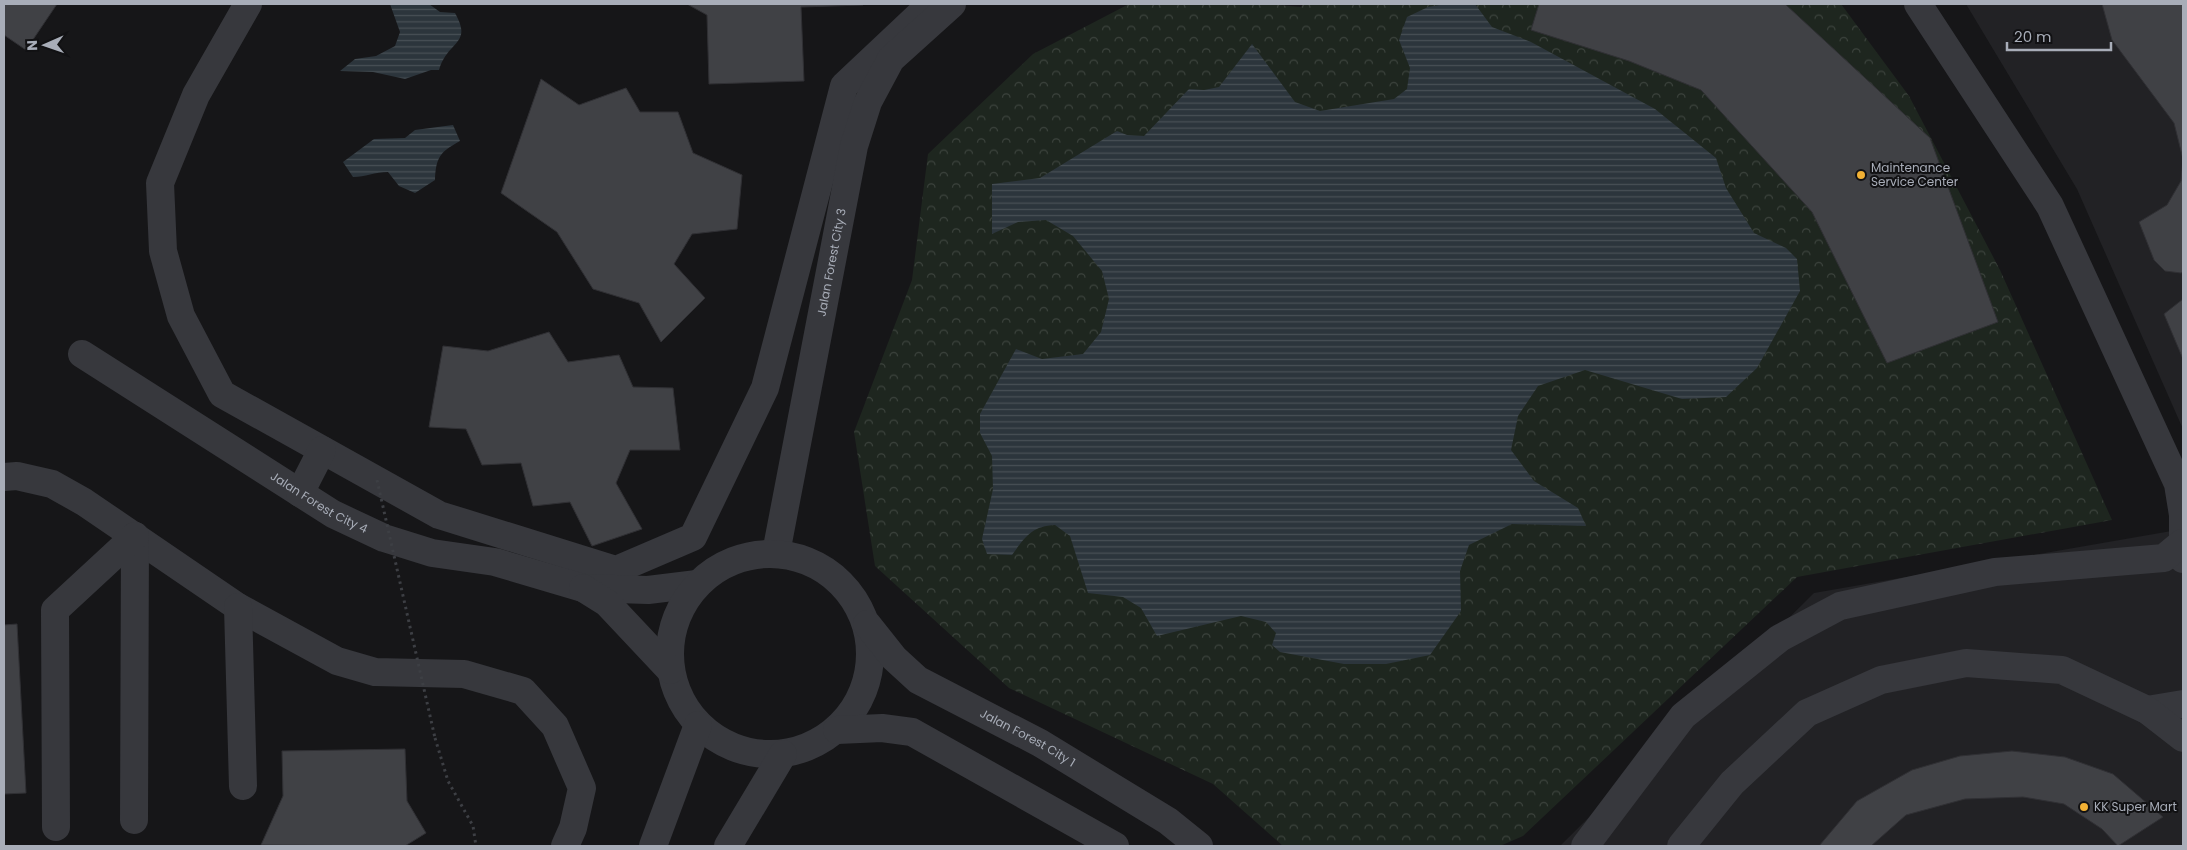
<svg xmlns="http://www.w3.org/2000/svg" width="2187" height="850" viewBox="0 0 2187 850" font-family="Poppins,sans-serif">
<defs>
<pattern id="park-crowns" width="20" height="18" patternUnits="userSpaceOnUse" patternTransform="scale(1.25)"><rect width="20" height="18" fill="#1e261f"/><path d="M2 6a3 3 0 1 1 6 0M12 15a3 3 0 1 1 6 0" fill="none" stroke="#3c433d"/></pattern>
<pattern id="water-rules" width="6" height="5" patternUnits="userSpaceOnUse" patternTransform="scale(1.25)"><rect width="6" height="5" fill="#2c353c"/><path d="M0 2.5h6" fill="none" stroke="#485056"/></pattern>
</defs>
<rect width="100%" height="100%" fill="#161618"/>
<path fill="#222225" d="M1966,4H2183V429L2077,189Z
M2183,529V846H1560L1814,593Z"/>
<path fill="url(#park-crowns)" d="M1129,4H1268L1301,7L1303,4H1841L1909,96L2000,270L2112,520L1797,577L1523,836L1500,846H1283L1213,784L1009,688L875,566L854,432L912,280L928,154L1033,54Z"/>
<path fill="url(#water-rules)" d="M390,4H429L440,12L455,13C473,45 448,40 439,70H431L405,79L373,72L340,71L355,59L376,56L395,46L400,32Z
M1445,4H1475L1492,27L1531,42L1655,109L1716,158L1726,188L1754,233L1786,248L1797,259L1800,291L1757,368L1726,397L1682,399L1585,370L1538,386L1518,416L1511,450L1534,481L1578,508L1586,526L1512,524L1469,545L1460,571L1461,611L1430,655L1386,664H1344L1280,652L1272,645L1276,633L1266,622L1241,616L1157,636L1141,608L1123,597L1088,593L1070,536L1055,525C1032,526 1025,537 1012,555L987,554L982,539L993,489L992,456L980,433V414L1016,349L1042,359L1083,354L1101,332L1109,299L1102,271L1073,236L1046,220L1018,222L992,234V184L1040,178L1117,131L1127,135L1144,136L1189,89L1204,90L1219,87L1252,44L1295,102L1320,111L1394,99L1407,89L1410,68L1399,40L1407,17L1428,7Z
M453,125L460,141C440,152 436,157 435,180L415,193L399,186L388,172C375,172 365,177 353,177L343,162L374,139L405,138L415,130Z"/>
<path fill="#404145" stroke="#303034" d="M4,4H57L26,50L4,35Z
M687,4H863V5L801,7L804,81L709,84L707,15Z
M1539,4H1785L1930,138L1998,322L1887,363L1812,212L1701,90L1629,61L1531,30Z
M2102,4H2183V272L2181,273L2165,271L2154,260L2139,222L2167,205L2181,181L2183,159L2174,123L2112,40Z
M541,79L579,105L626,88L640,112H678L693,153L742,175L737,229L692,234L674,264L705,298L661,342L639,303L593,289L557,232L501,193Z
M2183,299V359L2164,314Z
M549,332L568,362L619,355L633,387L673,388L680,450H630L616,483L642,529L592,546L570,502L533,506L521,463L482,465L466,429L429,427L443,346L488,351Z
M17,624L26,793L4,794V625Z
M405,749L407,801L426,833L405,846L261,845L283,796L282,751Z
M2012,751L2065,757L2113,774L2163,817L2118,846L2102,829L2064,804L2023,797L1965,799L1906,815L1871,846H1819L1857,801L1912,770L1960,756Z"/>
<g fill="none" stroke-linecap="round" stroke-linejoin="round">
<path stroke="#3d3f44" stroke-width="3" stroke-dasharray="2.5 4" stroke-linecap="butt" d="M435,738L448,781L473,826L476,846"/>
<g stroke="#37383d" stroke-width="28">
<path d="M248,4L196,95L160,183L163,251L181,316L222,394L439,515L616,570L693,537L765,388L844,86L931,4"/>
<path d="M1918,4L2050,206L2178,484L2183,515V559"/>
<path id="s1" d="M82,354L333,514L384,538L432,553L495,562L583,588L648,590L697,584"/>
<path d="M4,477L17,476L52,484L84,502L238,607L337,661L375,672L464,674L523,691L555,726L582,788L573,828L565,846"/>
<path d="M300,493L322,450"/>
<path id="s2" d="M776,553L854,146L868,102L891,59L952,4"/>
<circle cx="770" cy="654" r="100"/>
<path d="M583,588L607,603L670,670"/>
<path d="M238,607L243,786"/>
<path id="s3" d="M867,624L894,658L918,680L1040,743L1168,821L1199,846"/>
<path d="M2147,710L2183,704"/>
<path d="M837,730L882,728L912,732L1115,846"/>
<path d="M134,820L135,536"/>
<path d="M56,827L55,610L135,536"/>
<path d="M653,846L698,725"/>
<path d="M728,846L783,754"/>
<path d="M1585,846L1683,716L1780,638L1840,606L1995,572L2164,558L2182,543"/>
<path d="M1681,846L1732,783L1807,713L1881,680L1966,663L2062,670L2147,710L2183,738"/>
</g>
<path stroke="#3d3f44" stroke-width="3" stroke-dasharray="2.5 4" stroke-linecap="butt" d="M377,480L435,738"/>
</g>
<g fill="#f2b134" stroke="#111113" stroke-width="2">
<circle cx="1861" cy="175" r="5"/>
<circle cx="2084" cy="807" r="5"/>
</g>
<g text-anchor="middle" stroke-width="4" stroke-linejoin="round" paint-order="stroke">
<g font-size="12" fill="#a8adb8" stroke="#111113" text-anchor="start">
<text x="1871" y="172">Maintenance<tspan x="1871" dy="14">Service Center</tspan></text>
<text x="2094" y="811">KK Super Mart</text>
</g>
<g font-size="12" fill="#a8adb8" stroke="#111113">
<text dy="4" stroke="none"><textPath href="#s2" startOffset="296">Jalan Forest City 3</textPath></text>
<text dy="4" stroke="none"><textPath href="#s1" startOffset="280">Jalan Forest City 4</textPath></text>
<text dy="4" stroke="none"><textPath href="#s3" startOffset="200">Jalan Forest City 1</textPath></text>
</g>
</g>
<rect width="2187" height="850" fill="none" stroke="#a8adb8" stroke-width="10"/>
<g transform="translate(45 45) rotate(268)" stroke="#111113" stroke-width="4" paint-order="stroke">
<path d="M0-4L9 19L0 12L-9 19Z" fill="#a8adb8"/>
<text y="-8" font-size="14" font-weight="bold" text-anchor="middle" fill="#a8adb8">N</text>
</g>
<path d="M2007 42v8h104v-8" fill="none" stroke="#a8adb8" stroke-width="2.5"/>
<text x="2014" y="42" font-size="15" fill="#a8adb8" stroke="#111113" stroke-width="4" paint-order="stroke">20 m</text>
</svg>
